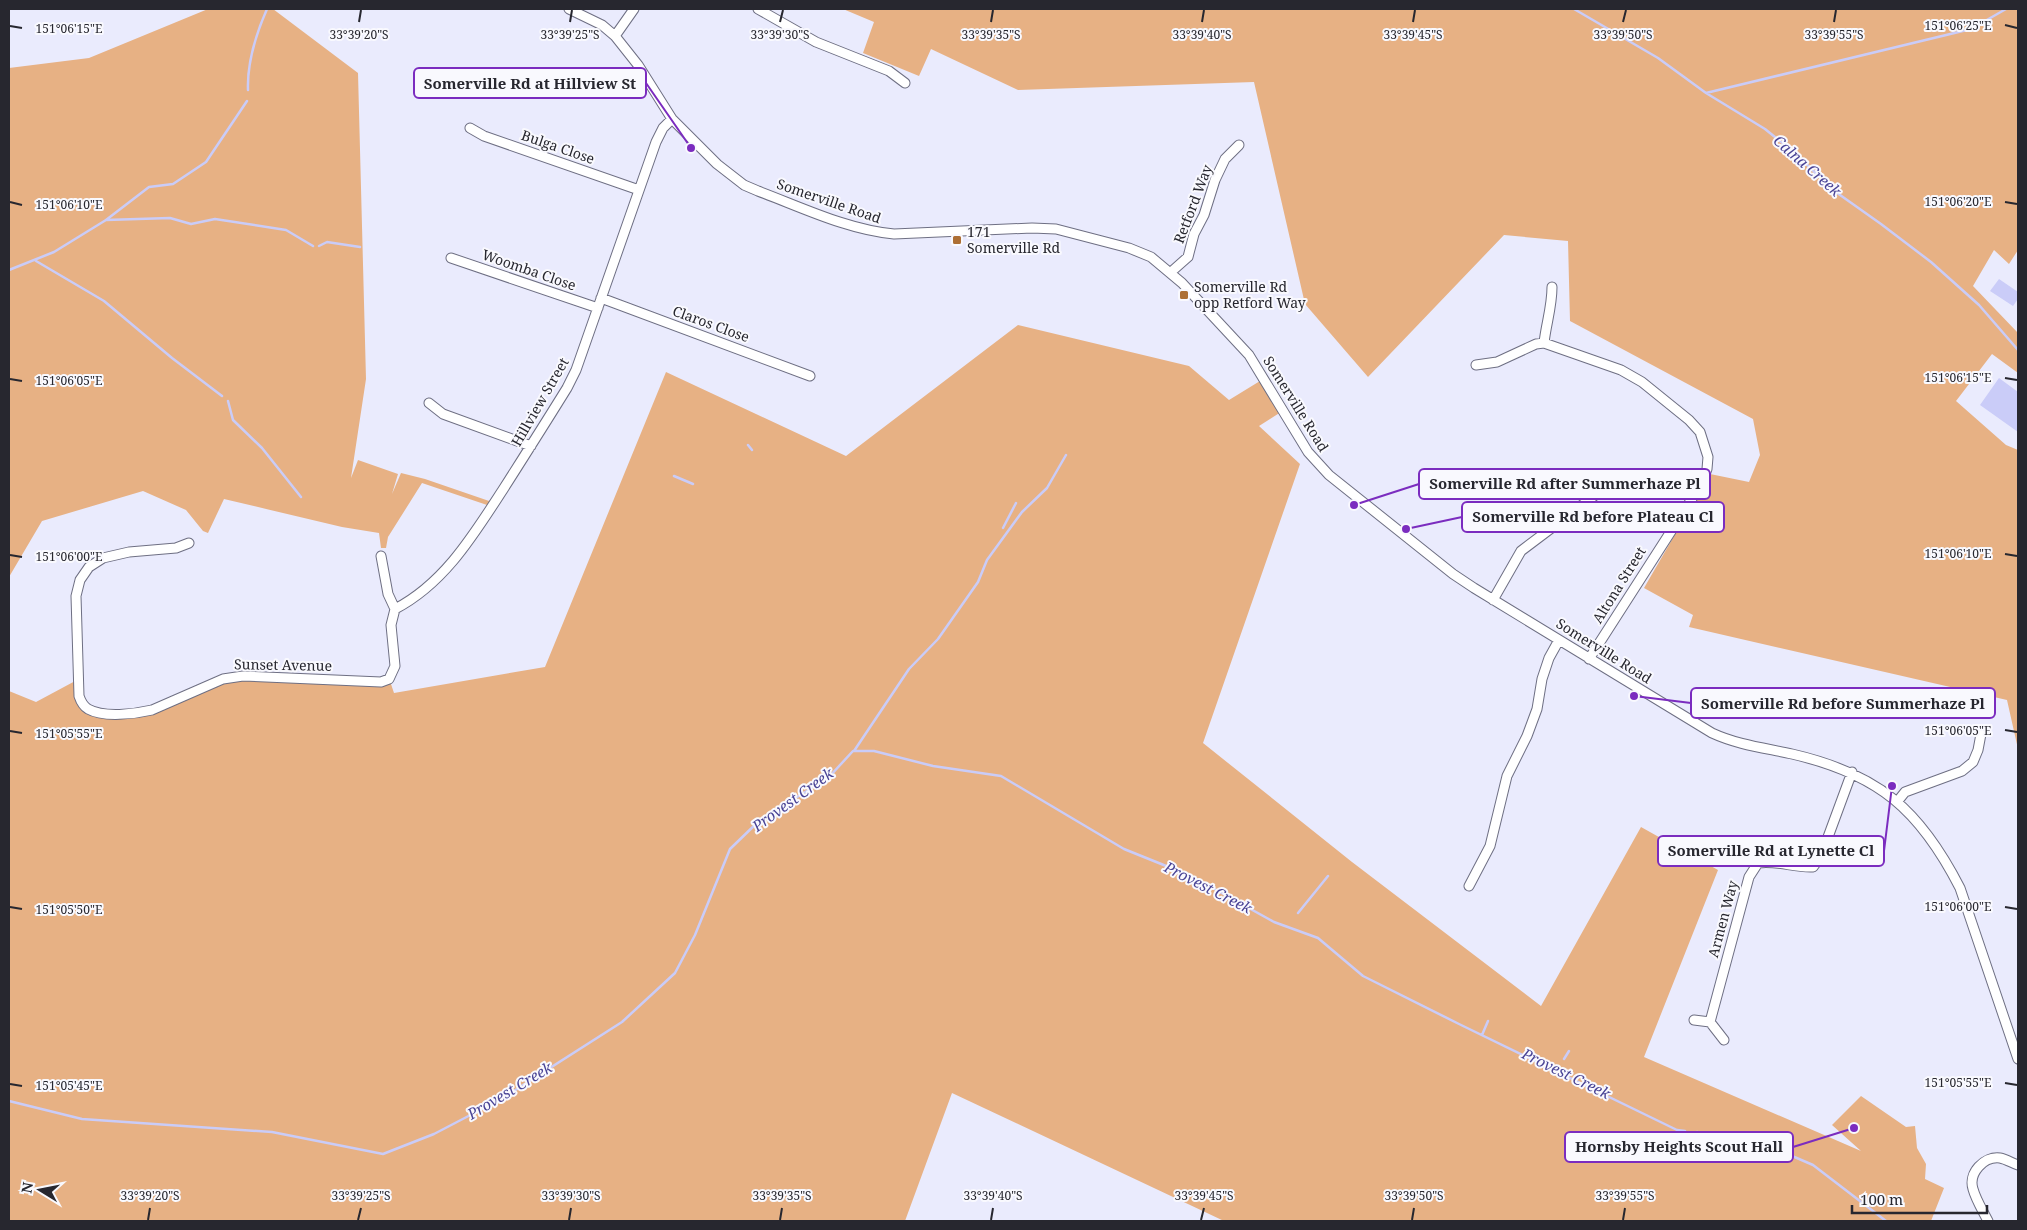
<svg xmlns="http://www.w3.org/2000/svg" width="2027" height="1230" viewBox="0 0 2027 1230" font-family="'Noto Serif',serif">
<rect width="100%" height="100%" fill="#eaebfd"/>
<path fill="#e7b184" d="M208,9H273L358,73L366,379L351,478L358,460L398,474L392,494L401,473L425,479L492,502L490,506L422,483L388,537L386,548H381L379,533L342,527L224,499L208,533L203,531L186,510L143,491L42,521L9,577V68L89,58Z
M843,9H2018V250L2009,264L1994,250L1973,286L2018,333V373L1992,354L1956,401L2006,445L2018,450V749L2007,700L1689,627L1693,615L1644,588L1710,474L1749,482L1760,455L1753,419L1570,321L1568,241L1504,235L1368,377L1305,304L1254,82L1018,90L931,49L919,76L863,53L874,22Z
M1018,325L1189,366L1229,400L1260,381L1281,412L1259,426L1300,464L1203,743L1352,862L1541,1006L1641,827L1718,870L1644,1057L1861,1151L1832,1125L1861,1096L1906,1127L1915,1126L1917,1148L1926,1164L1925,1179L1944,1188L1931,1221H1224L952,1093L905,1221H9V691L36,702L77,680C80,688 81,699 85,707C95,725 135,718 152,714L236,678L259,676L315,684H383L390,681L394,693L545,667L666,372L846,456Z"/>
<path fill="#caccf8" d="M1999,279L2018,292V299L2013,306L1990,291Z
M1999,378L2018,392V432L1980,405Z"/>
<g fill="none" stroke-linecap="round" stroke-linejoin="round">
<path stroke="#caccf8" stroke-width="2.5" d="M1574,9L1658,58L1706,93L1765,129L1796,154L1833,190L1881,224L1931,262L1979,305L2018,350
M248,90C247,63 256,34 267,9
M1706,93L1971,29L2006,9
M106,220L170,218L191,224L215,219L286,230L313,246
M319,246L327,242L360,247
M36,261L104,301L172,358L222,396
M9,270L54,252L106,220L149,187L173,184L206,162L247,101
M228,401L233,420L262,448L301,497
M748,445L752,450
M674,476L693,484
M1003,528L1016,503
M854,751L909,669L938,639L978,582L987,560L1022,512L1047,488L1066,455
M1298,913L1328,876
M1482,1035L1488,1021
M1564,1059L1569,1051
M9,1101L82,1119L272,1132L383,1154L434,1134L503,1098L622,1022L675,973L695,935L730,849L759,821L829,777L853,751H874L933,766L1001,776L1124,849L1191,876L1274,922L1318,938L1363,976L1459,1024L1677,1130L1685,1131
M1697,1132L1729,1140L1739,1147L1778,1150L1813,1165L1886,1221"/>
<defs>
<path id="minor" d="M569,9L602,25L615,36L638,65L672,119L717,164L744,185L758,191C801,207 848,230 894,234L1032,228L1056,229L1129,248L1151,257L1182,283L1249,355L1308,452L1329,475L1453,574L1474,588L1712,733C1738,745 1765,748 1792,754C1879,774 1920,810 1960,888L2018,1059
M758,9L816,42L889,71L905,83
M615,36L634,9
M470,128L484,136L639,190
M451,258L598,308
M1171,272L1188,257L1194,234L1204,215L1215,180L1225,159L1239,145
M601,298L810,376
M1544,343C1546,324 1552,307 1552,287
M1476,365L1497,362L1536,344L1544,343L1621,370L1642,382L1689,420L1700,432L1708,457L1707,469L1702,483L1589,659
M429,403L443,414L531,446
M189,543L176,548L129,552L103,558L89,567L80,580L76,596L79,696C81,702 83,706 88,709C104,718 135,714 152,710L223,679L243,676L381,682L389,679L395,666L391,625L395,609L388,594L381,556
M1493,600L1521,551L1598,493
M395,609C445,583 474,534 504,488C525,455 546,422 567,388L576,370L656,142L663,128L672,119
M1897,802L1905,792L1962,771L1973,762L1978,750L1981,734
M1469,886L1490,846L1507,776L1527,736L1537,709L1542,679L1549,658L1559,640
M1694,1020L1710,1022
M1724,1040L1710,1022L1749,877L1758,863C1777,860 1794,868 1813,867L1821,856L1852,772
M1988,1221C1983,1211 1976,1200 1973,1189C1968,1173 1984,1156 2000,1158C2006,1159 2012,1163 2018,1165"/>
</defs>
<use href="#minor" stroke="#6e6f83" stroke-width="11"/>
<use href="#minor" stroke="#fff" stroke-width="9"/>
</g>
<path fill="none" stroke="#27272f" stroke-width="2" d="M359,22L361,10M570,22L572,10M780,22L783,10M991,22L993,10M1202,22L1204,10M1413,22L1415,10M1623,22L1626,10M1834,22L1836,10M2005,25L2017,28M10,26L22,28M10,202L22,205M2005,202L2017,204M2005,378L2017,380M10,379L22,381M2005,554L2017,556M10,555L22,557M2005,730L2017,732M10,731L22,733M10,907L22,909M2005,907L2017,909M2005,1083L2017,1085M10,1084L22,1086M148,1220L150,1208M358,1220L361,1208M569,1220L571,1208M780,1220L782,1208M991,1220L993,1208M1201,1220L1204,1208M1412,1220L1414,1208M1623,1220L1625,1208"/>
<g fill="#ad6f35" stroke="#f9f9fe" stroke-width="2">
<rect x="952" y="235" width="10" height="10" rx="2.5"/>
<rect x="1179" y="290" width="10" height="10" rx="2.5"/>
</g>
<g text-anchor="middle" stroke-width="4" stroke-linejoin="round" paint-order="stroke">
<g font-size="14" fill="#27272f" stroke="#f9f9fe">
<text transform="translate(558 147) rotate(19)" y="5">Bulga Close</text>
<text transform="translate(829 201) rotate(19)" y="5">Somerville Road</text>
<text transform="translate(1193 204) rotate(-69)" y="5">Retford Way</text>
<text transform="translate(529 270) rotate(19)" y="5">Woomba Close</text>
<text transform="translate(711 324) rotate(20)" y="5">Claros Close</text>
<text transform="translate(540 402) rotate(-60)" y="5">Hillview Street</text>
<text transform="translate(1296 404) rotate(58)" y="5">Somerville Road</text>
<text transform="translate(1619 585) rotate(-58)" y="5">Altona Street</text>
<text transform="translate(1604 651) rotate(32)" y="5">Somerville Road</text>
<text transform="translate(283 665) rotate(1)" y="5">Sunset Avenue</text>
<text transform="translate(1723 919) rotate(-75)" y="5">Armen Way</text>
</g>
<g font-size="14" fill="#27272f" stroke="#f9f9fe" text-anchor="start">
<text x="967" y="237">171<tspan x="967" dy="16">Somerville Rd</tspan></text>
<text x="1194" y="292">Somerville Rd<tspan x="1194" dy="16">opp Retford Way</tspan></text>
</g>
<g font-size="15" font-style="italic" fill="#494395" stroke="#f9f9fe">
<text transform="translate(1807 166) rotate(41)" y="5">Calna Creek</text>
<text transform="translate(793 800) rotate(-36)" y="5">Provest Creek</text>
<text transform="translate(1208 888) rotate(27)" y="5">Provest Creek</text>
<text transform="translate(1566 1074) rotate(26)" y="5">Provest Creek</text>
<text transform="translate(510 1091) rotate(-31)" y="5">Provest Creek</text>
</g>
</g>
<g font-size="12" text-anchor="middle" fill="#27272f" stroke="#f9f9fe" stroke-width="4" stroke-linejoin="round" paint-order="stroke">
<text x="1958" y="30">151°06'25"E</text>
<text x="69" y="33">151°06'15"E</text>
<text x="780" y="39">33°39'30"S</text>
<text x="991" y="39">33°39'35"S</text>
<text x="1413" y="39">33°39'45"S</text>
<text x="359" y="39">33°39'20"S</text>
<text x="570" y="39">33°39'25"S</text>
<text x="1202" y="39">33°39'40"S</text>
<text x="1623" y="39">33°39'50"S</text>
<text x="1834" y="39">33°39'55"S</text>
<text x="1958" y="206">151°06'20"E</text>
<text x="69" y="209">151°06'10"E</text>
<text x="1958" y="382">151°06'15"E</text>
<text x="69" y="385">151°06'05"E</text>
<text x="1958" y="558">151°06'10"E</text>
<text x="69" y="561">151°06'00"E</text>
<text x="1958" y="735">151°06'05"E</text>
<text x="69" y="738">151°05'55"E</text>
<text x="1958" y="911">151°06'00"E</text>
<text x="69" y="914">151°05'50"E</text>
<text x="1958" y="1087">151°05'55"E</text>
<text x="69" y="1090">151°05'45"E</text>
<text x="150" y="1200">33°39'20"S</text>
<text x="361" y="1200">33°39'25"S</text>
<text x="571" y="1200">33°39'30"S</text>
<text x="782" y="1200">33°39'35"S</text>
<text x="993" y="1200">33°39'40"S</text>
<text x="1204" y="1200">33°39'45"S</text>
<text x="1414" y="1200">33°39'50"S</text>
<text x="1625" y="1200">33°39'55"S</text>
</g>
<path fill="none" stroke="#7b2cbf" stroke-width="2" d="M691 148L646 83M1354 505L1419 484M1406 529L1462 517M1634 696L1691 703M1892 786L1884 851M1854 1128L1793 1147"/>
<g fill="#7b2cbf" stroke="#f9f9fe" stroke-width="2">
<circle cx="691" cy="148" r="5"/>
<circle cx="1354" cy="505" r="5"/>
<circle cx="1406" cy="529" r="5"/>
<circle cx="1634" cy="696" r="5"/>
<circle cx="1892" cy="786" r="5"/>
<circle cx="1854" cy="1128" r="5"/>
</g>
<g fill="#f9f9fe" stroke="#7b2cbf" stroke-width="2">
<rect x="414" y="68" width="232" height="30" rx="5"/>
<rect x="1419" y="469" width="291" height="30" rx="5"/>
<rect x="1462" y="502" width="262" height="30" rx="5"/>
<rect x="1691" y="688" width="304" height="30" rx="5"/>
<rect x="1658" y="836" width="226" height="30" rx="5"/>
<rect x="1565" y="1132" width="228" height="30" rx="5"/>
</g>
<g font-size="15" text-anchor="middle" font-weight="bold" fill="#27272f">
<text x="530" y="89">Somerville Rd at Hillview St</text>
<text x="1565" y="489">Somerville Rd after Summerhaze Pl</text>
<text x="1593" y="522">Somerville Rd before Plateau Cl</text>
<text x="1843" y="709">Somerville Rd before Summerhaze Pl</text>
<text x="1771" y="856">Somerville Rd at Lynette Cl</text>
<text x="1679" y="1152">Hornsby Heights Scout Hall</text>
</g>
<rect width="2027" height="1230" fill="none" stroke="#27272f" stroke-width="20"/>
<g transform="translate(40 1190) rotate(280)" stroke="#f9f9fe" stroke-width="4" paint-order="stroke">
<path d="M0-4L9 19L0 12L-9 19Z" fill="#27272f"/>
<text y="-8" font-size="14" font-weight="bold" text-anchor="middle" fill="#27272f">N</text>
</g>
<path d="M1852 1205v8h135v-8" fill="none" stroke="#27272f" stroke-width="2.5"/>
<text x="1860" y="1205" font-size="15" fill="#27272f" stroke="#f9f9fe" stroke-width="4" paint-order="stroke">100 m</text>
</svg>
